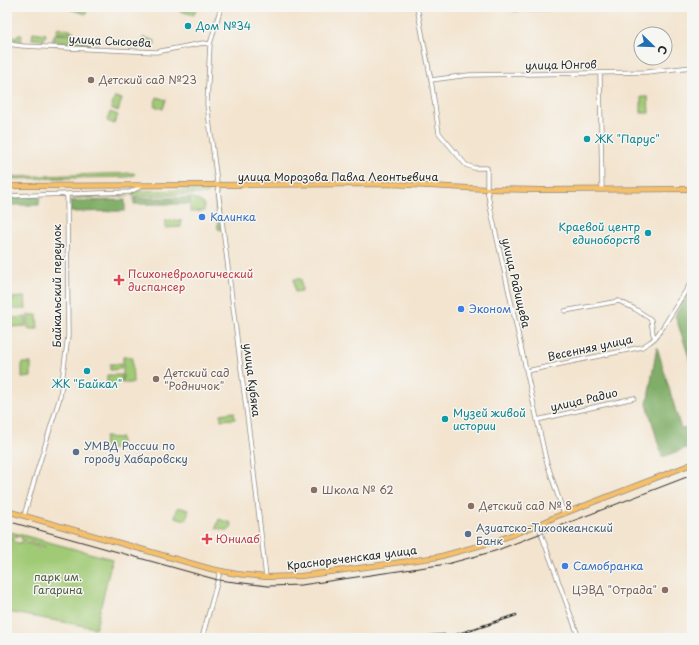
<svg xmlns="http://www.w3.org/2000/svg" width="699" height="645" viewBox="0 0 699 645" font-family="'Playpen Sans',sans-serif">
<rect width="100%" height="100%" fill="#f6f6f2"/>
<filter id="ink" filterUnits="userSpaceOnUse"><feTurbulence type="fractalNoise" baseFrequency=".025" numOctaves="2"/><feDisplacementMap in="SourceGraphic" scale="8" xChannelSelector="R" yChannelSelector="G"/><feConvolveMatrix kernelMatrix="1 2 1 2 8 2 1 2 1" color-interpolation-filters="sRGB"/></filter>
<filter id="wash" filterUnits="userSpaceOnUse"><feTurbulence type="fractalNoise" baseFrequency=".012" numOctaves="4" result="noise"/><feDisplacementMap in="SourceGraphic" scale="16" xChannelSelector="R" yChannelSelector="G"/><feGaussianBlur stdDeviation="0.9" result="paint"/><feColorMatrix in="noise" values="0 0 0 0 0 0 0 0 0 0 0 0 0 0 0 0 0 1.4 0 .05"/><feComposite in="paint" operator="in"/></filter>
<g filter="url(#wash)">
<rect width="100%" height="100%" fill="#f3e4cf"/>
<path fill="#a1ca76" stroke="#667a50" d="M69,7H88L86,14L69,9Z
M181,7H185L196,10L194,15L180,11Z
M58,27L73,31V33H56Z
M33,32L46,34L44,40L32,39Z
M7,33L17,37L18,35H22L21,41L7,39Z
M55,34L73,35L72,38L91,44L52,40Z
M144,37L155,41L154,46H141Z
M52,42L99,46L57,45L53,44Z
M115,97L122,99L118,111L111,108Z
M157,97L166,100L163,109L154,106Z
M641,97H648L649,113H641Z
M110,112L118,115L114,124L107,121Z
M134,173L135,175L127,177L7,179V177Z
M209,190L208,194L132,196L133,191H135Z
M127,195L129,196L72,198L75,197Z
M215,196H216L222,230L218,229Z
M190,197L196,199L204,204V211L190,212Z
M181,220V227L165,228V221Z
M294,279H301L302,291L295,292Z
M25,297L26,309H11V298Z
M28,315H37L38,329H28Z
M26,317V326L9,327V318Z
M123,357H132L133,383H123Z
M22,363H31V377L22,378Z
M110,364H121V369L110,370Z
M107,375H122V383H107Z
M234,412L235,419L221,420V414Z
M105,437L121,438V449H104Z
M178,507L189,510L186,520L175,517Z
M219,519L231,523L232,527L228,531L216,528Z
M7,531L112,559L96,628L7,612V538L14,540L17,543H19L22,542L44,548V546L22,540L21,537L19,536L15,538L7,536Z"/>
<path fill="#80ae67" stroke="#566c49" d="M40,196V200H39V205H7V197Z
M134,198H190V204H134Z
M125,200V211L71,212L70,201Z
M692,287V366L675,315Z
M657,347L681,429L692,425V446L662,457L647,404Z"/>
<path fill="#64a8d9" stroke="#486a82" d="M514,7H561L548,10L513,11Z"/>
</g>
<g filter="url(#ink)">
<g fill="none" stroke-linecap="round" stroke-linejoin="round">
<defs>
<path id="minor" d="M221,7L210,44L207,104L250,439L266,577
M417,7L431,80L439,133L466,165L474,168H487V189L491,211L546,460L564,514
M7,44L23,46L156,52L203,43L210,44
M600,73L602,190
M431,80L469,75L647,72L692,67
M7,196L130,192L142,186
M565,311L619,301L635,309L649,318L651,320L653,334L655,338L663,327L692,281
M527,371L642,347L650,342L655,338
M537,420L634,398
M24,516L37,471L60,397L68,336L67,194
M538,525L579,638
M202,638L220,572"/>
<path id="major" d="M7,186L391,184L487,189L540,190L692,189
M7,511L211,569L237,574L266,577L301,576L438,557L493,542L538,525L555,517L692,464"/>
</defs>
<use href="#minor" stroke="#8f887d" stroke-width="5"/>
<use href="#major" stroke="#8f887d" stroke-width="6"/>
<use href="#minor" stroke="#fff" stroke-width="3.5"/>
<use href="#major" stroke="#f6c06b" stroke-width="4.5"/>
<path stroke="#2b2b2b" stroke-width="1" d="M7,521L218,580L268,586L301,585L447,564L495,551L692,475"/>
<defs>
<path id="rail" d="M340,638L359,636L387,638
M406,638L444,635
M439,638L456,635L516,615"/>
</defs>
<use href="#rail" stroke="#2b2b2b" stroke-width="2.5"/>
<use href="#rail" stroke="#f6f6f2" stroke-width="1" stroke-dasharray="3" stroke-linecap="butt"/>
</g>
</g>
<g fill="#0f9aa8" stroke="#f6f6f2" stroke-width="1.5">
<circle cx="188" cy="26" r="4"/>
<circle cx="587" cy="139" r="4"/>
<circle cx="648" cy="233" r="4"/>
<circle cx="87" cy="371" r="4"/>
<circle cx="445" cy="419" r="4"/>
</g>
<g fill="#8d6e63" stroke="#f6f6f2" stroke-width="1.5">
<circle cx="91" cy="80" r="4"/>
<circle cx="156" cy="379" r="4"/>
<circle cx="314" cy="490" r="4"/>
<circle cx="471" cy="506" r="4"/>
<circle cx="665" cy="590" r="4"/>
</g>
<g fill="#3f7fe0" stroke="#f6f6f2" stroke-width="1.5">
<circle cx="202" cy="217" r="4"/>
<circle cx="461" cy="309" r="4"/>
<circle cx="565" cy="566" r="4"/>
</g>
<g fill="#e0444e" stroke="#f6f6f2" stroke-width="1.5">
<path d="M117 274h4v4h4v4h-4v4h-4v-4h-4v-4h4z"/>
<path d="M205 533h4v4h4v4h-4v4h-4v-4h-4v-4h4z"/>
</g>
<g fill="#5c6f8a" stroke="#f6f6f2" stroke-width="1.5">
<circle cx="76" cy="452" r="4"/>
<circle cx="468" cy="534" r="4"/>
</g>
<g text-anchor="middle" stroke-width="3" stroke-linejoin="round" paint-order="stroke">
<g font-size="11" fill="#0d838f" stroke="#f6f6f2" text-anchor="start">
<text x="196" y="30">Дом №34</text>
<text x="595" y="143">ЖК "Парус"</text>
<text x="640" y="231" text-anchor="end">Краевой центр<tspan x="640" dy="13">единоборств</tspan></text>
<text x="87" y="388" text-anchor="middle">ЖК "Байкал"</text>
<text x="453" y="417">Музей живой<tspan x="453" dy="13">истории</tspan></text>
</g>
<g font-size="11" fill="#2b2b2b" stroke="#f6f6f2">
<text transform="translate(110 41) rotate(3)" y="4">улица Сысоева</text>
<text transform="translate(561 65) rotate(-1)" y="4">улица Юнгов</text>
<text x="338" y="181">улица Морозова Павла Леонтьевича</text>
<text transform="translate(516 283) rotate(77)" y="4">улица Радищева</text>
<text transform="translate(57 286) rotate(-90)" y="4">Байкальский переулок</text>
<text transform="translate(590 348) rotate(-12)" y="4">Весенняя улица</text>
<text transform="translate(252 380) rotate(83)" y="4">улица Кубяка</text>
<text transform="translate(584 400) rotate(-13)" y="4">улица Радио</text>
<text transform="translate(352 558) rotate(-7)" y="4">Краснореченская улица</text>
</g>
<g font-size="11" fill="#785e54" stroke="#f6f6f2" text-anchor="start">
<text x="99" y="84">Детский сад №23</text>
<text x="164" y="377">Детский сад<tspan x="164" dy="13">"Родничок"</tspan></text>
<text x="322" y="494">Школа № 62</text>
<text x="479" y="510">Детский сад № 8</text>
<text x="657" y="594" text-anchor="end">ЦЭВД "Отрада"</text>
</g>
<g font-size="11" fill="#366cbe" stroke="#f6f6f2" text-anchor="start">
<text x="210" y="221">Калинка</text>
<text x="469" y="313">Эконом</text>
<text x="573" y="570">Самобранка</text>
</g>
<g font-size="11" fill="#be3a42" stroke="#f6f6f2" text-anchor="start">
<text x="128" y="278">Психоневрологический<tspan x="128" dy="13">диспансер</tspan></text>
<text x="216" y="543">Юнилаб</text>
</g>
<g font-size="11" fill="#4e5e75" stroke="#f6f6f2" text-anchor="start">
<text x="84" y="450">УМВД России по<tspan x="84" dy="13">городу Хабаровску</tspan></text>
<text x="476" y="532">Азиатско-Тихоокеанский<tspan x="476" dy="13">Банк</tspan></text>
</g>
<g font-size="11" fill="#4e5b42" stroke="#f6f6f2">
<text x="58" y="581">парк им.<tspan x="58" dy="13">Гагарина</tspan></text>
</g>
</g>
<rect width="699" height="645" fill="none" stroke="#f6f6f2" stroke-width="24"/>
<g transform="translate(653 46) rotate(113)"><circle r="19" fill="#f6f6f2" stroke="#a5a5a2"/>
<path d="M0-3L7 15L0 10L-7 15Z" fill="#1f6fb2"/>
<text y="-6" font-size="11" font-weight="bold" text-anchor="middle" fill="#2b2b2b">С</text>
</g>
</svg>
